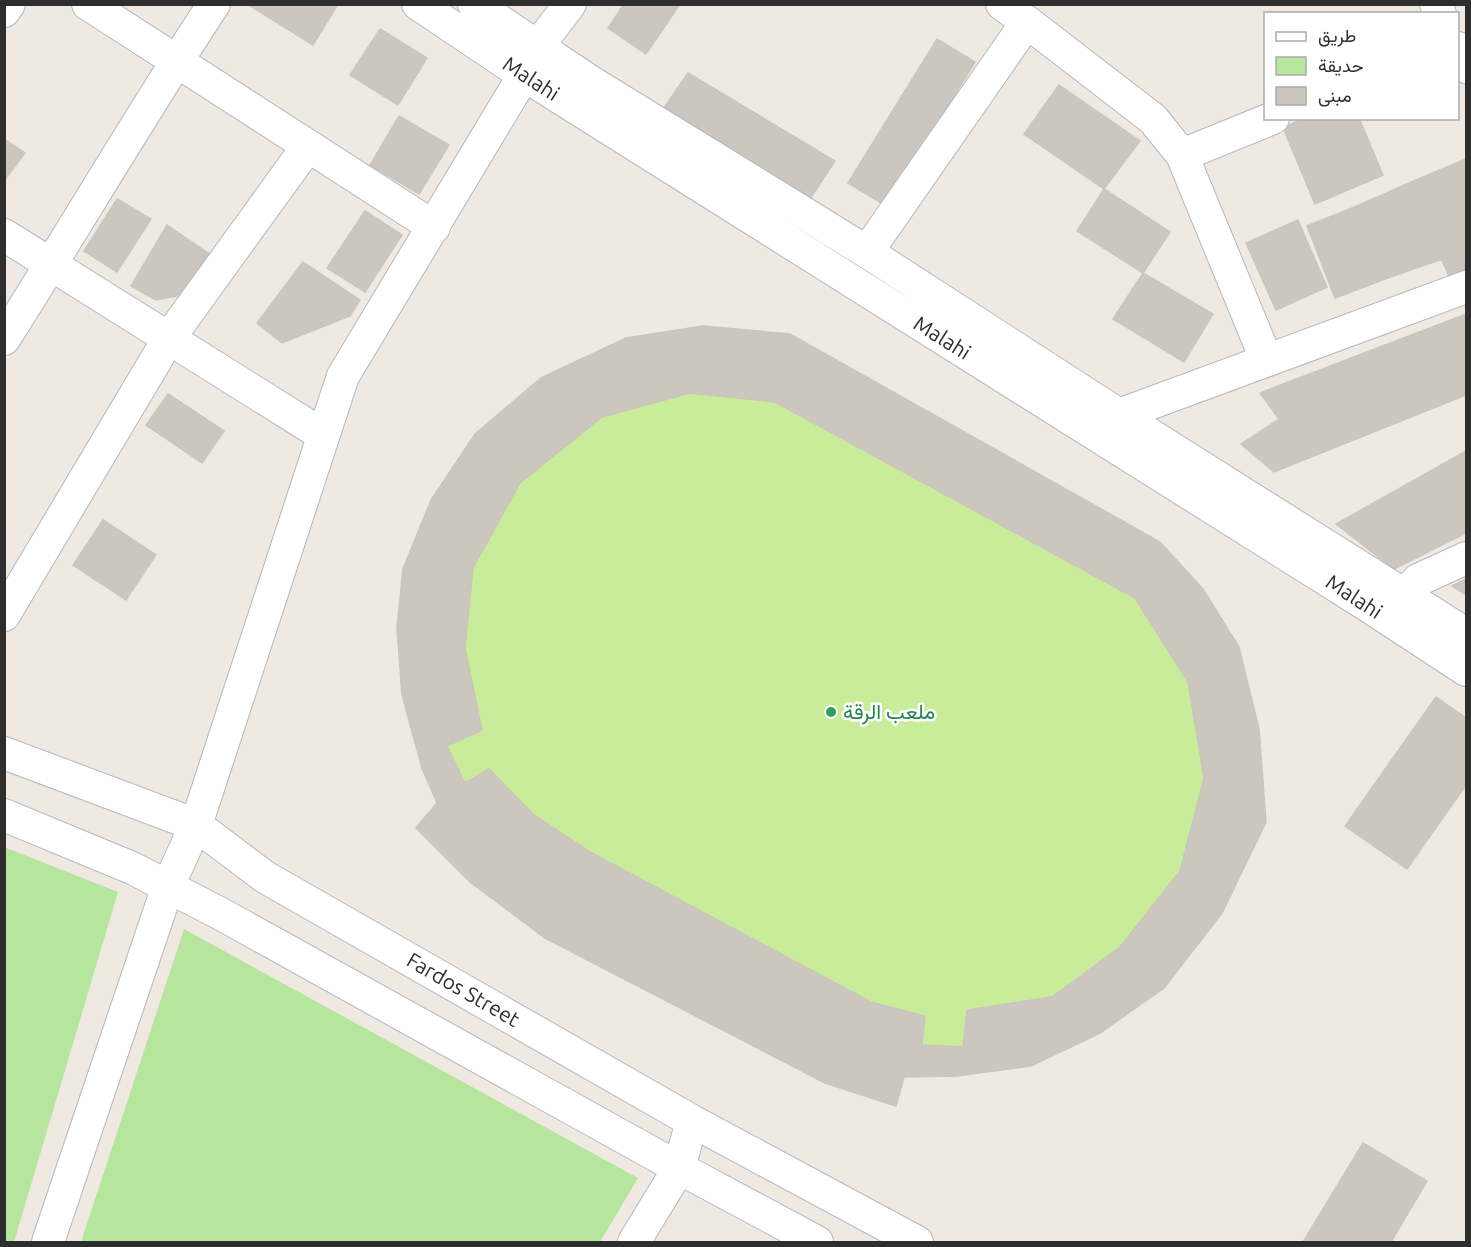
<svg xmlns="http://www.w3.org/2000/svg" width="1471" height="1247" viewBox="0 0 1471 1247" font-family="Ubuntu,Vazirmatn,sans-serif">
<rect width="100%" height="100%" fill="#efe9e1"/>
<path fill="#b6e59e" d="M4,847L118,892L14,1242H4Z
M184,929L638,1178L600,1242H81Z"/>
<path fill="#c9ec9a" d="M703,326L790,334L1160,542L1203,589L1239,647L1259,729L1266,822L1222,913L1164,988L1100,1033L1031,1066L957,1076L904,1077L896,1106L825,1083L545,938L470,882L416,828L437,803L422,768L402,695L397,628L403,569L431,500L475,434L541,378L626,338Z"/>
<path fill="#cbc7bf" stroke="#cbc5ba" stroke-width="1.5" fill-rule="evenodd" d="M247,4H338L313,45Z
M624,4H680L646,54L608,28Z
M380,29L427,58L398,105L350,75Z
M937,39L975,62L886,206L848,183Z
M688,73L835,161L810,199L659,115Z
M1059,85L1140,141L1104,189L1024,134Z
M399,116L449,145L419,194L370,165Z
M1305,118H1359L1383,175L1315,204L1283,128Z
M4,139L25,153L4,181Z
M1466,159V274L1451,281L1409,183Z
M1409,183L1442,259L1385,279L1357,206Z
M1104,189L1170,232L1143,273L1077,231Z
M117,199L151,219L117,272L84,251Z
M1357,206L1385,279L1335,298L1307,226Z
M365,211L402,235L365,292L327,268Z
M1298,220L1327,287L1276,310L1246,243Z
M167,225L214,257L186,294L156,300L131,286Z
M303,262L360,300L350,316L282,343L257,323Z
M1143,273L1213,314L1184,362L1113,319Z
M1466,314V395L1274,472L1241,444L1279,419L1260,393Z
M703,326L790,334L1160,542L1203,589L1239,647L1259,729L1266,822L1222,913L1164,988L1100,1033L1031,1066L957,1076L904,1077L896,1106L825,1083L545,938L470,882L416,828L437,803L422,768L402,695L397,628L403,569L431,500L475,434L541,378L626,338ZM690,393L775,402L1135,598L1188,682L1204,778L1180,871L1120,947L1052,997L967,1010L963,1047L922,1045L925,1016L871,1002L590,852L534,815L489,769L465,783L447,746L482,730L465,648L473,568L520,483L602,417Z
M168,394L224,431L202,463L146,425Z
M1466,451V533L1394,569L1336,524Z
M103,520L156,555L126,600L73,565Z
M1466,579V595L1452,586Z
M1436,697L1466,718V785L1407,869L1345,826Z
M1363,1143L1427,1181L1391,1242H1303Z"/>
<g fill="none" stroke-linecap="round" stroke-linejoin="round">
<defs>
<path id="minor" d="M88,4L434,227
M418,4L524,75L1367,605L1466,670
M474,4L591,82L867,252L1119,415L1466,634
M1002,4L1027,22L1153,119L1182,155L1266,359
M1436,4L1440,14
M4,11L9,4
M1458,48L1466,67
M1182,155L1273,118
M4,235L323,435
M867,252L1027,22
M4,339C75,228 141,114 214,4
M1119,415L1466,287
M1404,595L1418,580L1466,558
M4,615L169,338L308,146
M4,753L196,825L265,877L692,1121L917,1242
M4,815L132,868L221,914L679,1168L817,1242
M48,1242L168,886L196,825L343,376L524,75L538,46L570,4
M634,1242L679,1168L692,1121"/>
</defs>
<use href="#minor" stroke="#b4b7c1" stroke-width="34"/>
<use href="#minor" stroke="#fff" stroke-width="32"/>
</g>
<circle fill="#2e9e5b" stroke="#fff" stroke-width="2" cx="831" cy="712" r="6"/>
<g text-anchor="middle" stroke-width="5" stroke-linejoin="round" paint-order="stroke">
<g font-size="21" fill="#2e2e2e" stroke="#fff">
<text transform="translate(531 79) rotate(33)" y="7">Malahi</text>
<text transform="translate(942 338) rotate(32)" y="7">Malahi</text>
<text transform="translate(1354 597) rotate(33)" y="7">Malahi</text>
<text transform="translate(463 990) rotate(30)" y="7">Fardos Street</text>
</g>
<g font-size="21" fill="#27864d" stroke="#fff" text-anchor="start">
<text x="843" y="719">ملعب الرقة</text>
</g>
</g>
<rect width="1471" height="1247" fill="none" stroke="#2e2e2e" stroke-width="12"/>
<rect x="1264" y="12" width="195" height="108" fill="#ffffff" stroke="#ababab" stroke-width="1.5"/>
<rect x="1276" y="32" width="30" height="9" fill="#ffffff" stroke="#ababab" stroke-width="1.5"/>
<text x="1318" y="42" font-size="18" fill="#2e2e2e">طريق</text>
<rect x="1276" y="57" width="30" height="18" fill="#b6e59e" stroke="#ababab" stroke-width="1.5"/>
<text x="1318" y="72" font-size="18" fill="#2e2e2e">حديقة</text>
<rect x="1276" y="87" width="30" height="18" fill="#cbc7bf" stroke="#ababab" stroke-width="1.5"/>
<text x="1318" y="102" font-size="18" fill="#2e2e2e">مبنى</text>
</svg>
